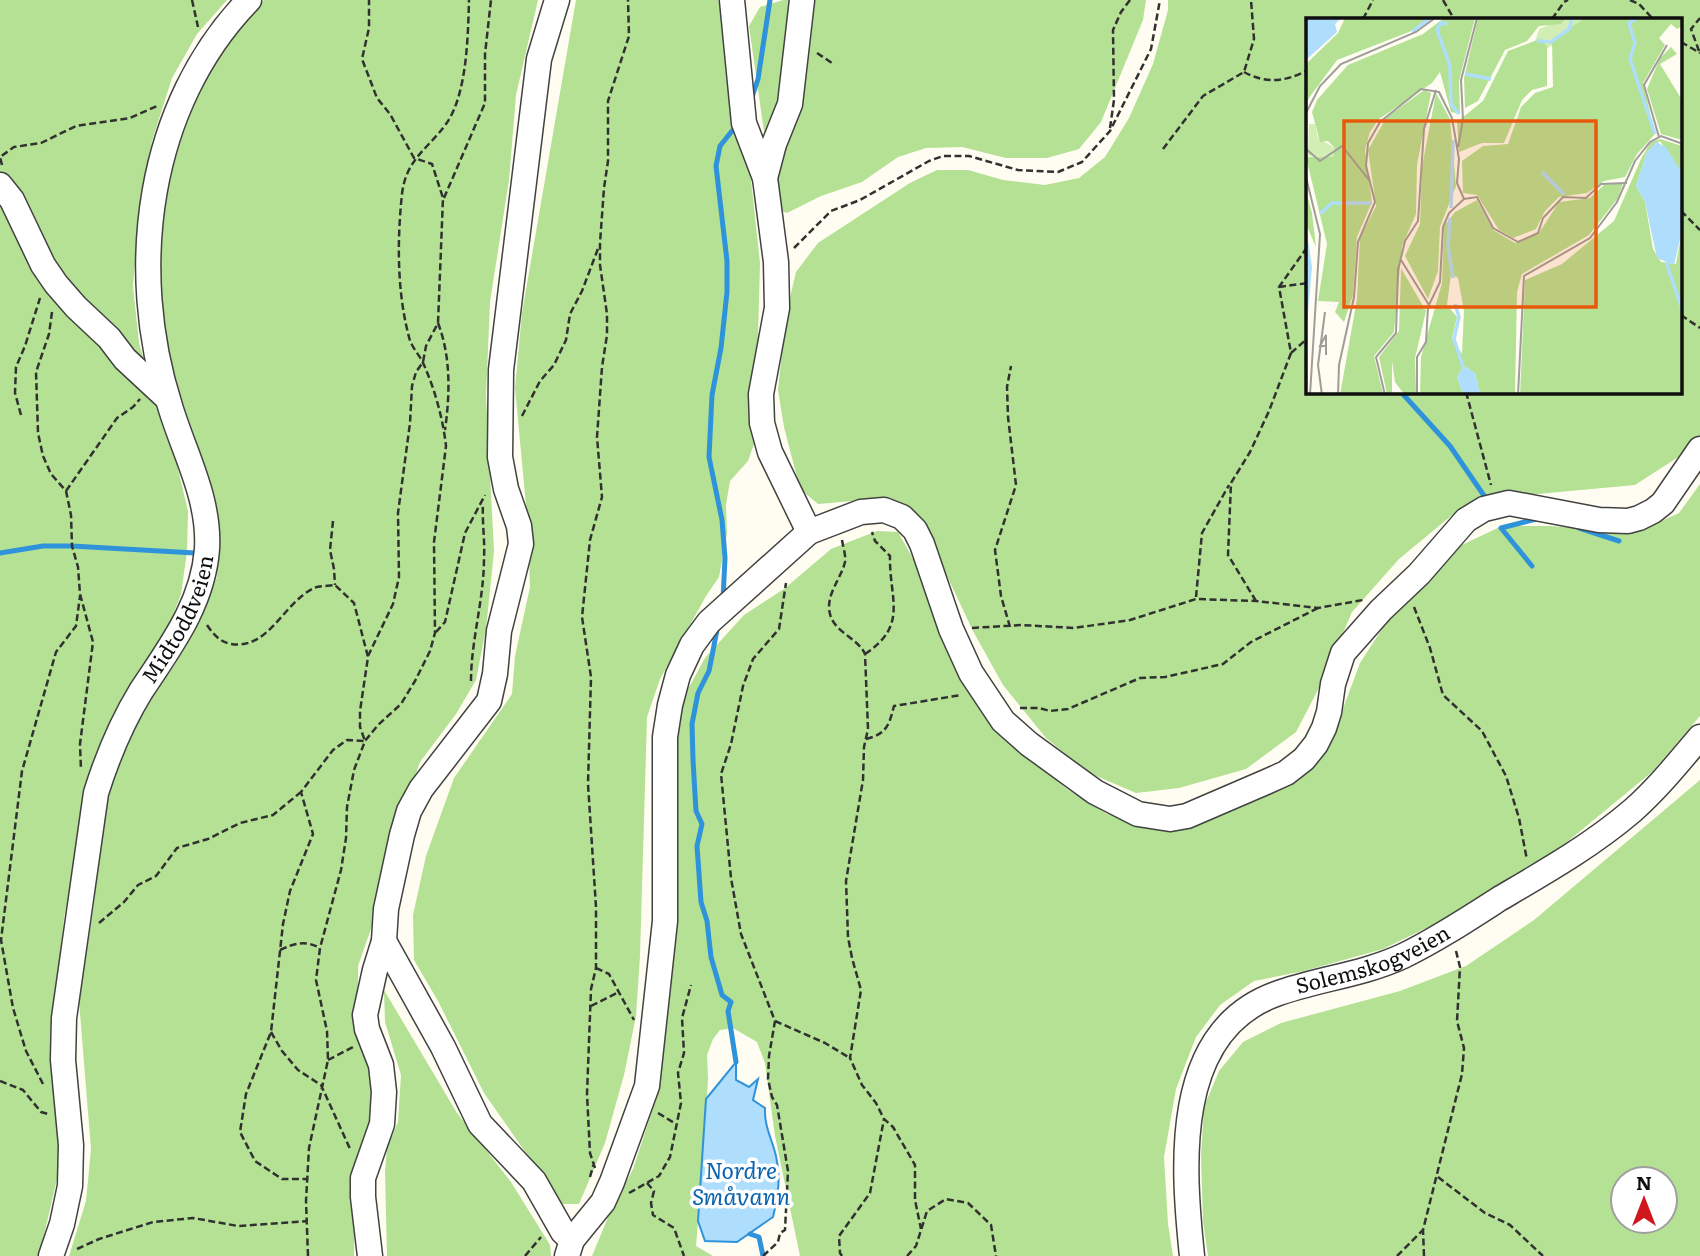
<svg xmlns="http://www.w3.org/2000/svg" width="1700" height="1256" viewBox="0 0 1700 1256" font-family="Literata,serif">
<rect width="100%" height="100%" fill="#fffcf1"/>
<path fill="#b4e193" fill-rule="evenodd" d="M0,0H227L197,34L172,78L152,141L141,197L133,286L139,343L160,418L177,465L188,511L187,552L181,594L169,626L90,781L64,918L52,1035L59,1112L58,1175L39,1256H0Z
M264,0H538L516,95L509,180L490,302L486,396L494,551L486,629L476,680L456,714L420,762L391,845L379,906L358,966V1005L374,1097L355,1191L354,1256H69L86,1201L91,1149L79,1001L94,904L101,830L109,789L127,739L147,701L174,666L202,615L217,577L218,522L168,363L156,255L171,153L214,61L246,16Z
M576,0H718L729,41L751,180L760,263L755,441L748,461L730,481L726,505L727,533L719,577L706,596L660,679L647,717L640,956L636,1016L624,1075L605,1143L579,1204H562L484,1093L438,1001L414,960L413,915L426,856L454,778L512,694L515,656L530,587L528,526L515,388L522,313Z
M783,0H1146L1143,20L1101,122L1079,149L1047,158H1006L962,147L926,148L898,157L862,182L821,196L787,213L775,209L749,26L760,7Z
M1168,0H1700V443L1635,485L1485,499L1451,516L1399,559L1352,612L1321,684L1296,732L1246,769L1179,788L1136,793L1087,772L1046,738L1003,685L973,631L939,559L863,500L818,504L800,489L784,427L778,390L786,314L796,272L818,243L910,183L937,170H968L1003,180L1045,185L1079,178L1105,157L1129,118L1153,64L1168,10ZM1308,19H1681V392H1308Z
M1700,484V716L1652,772L1562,846L1476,904L1383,949L1304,971L1254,981L1220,1005L1196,1037L1176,1089L1164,1157L1168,1224L1173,1256H800L775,1136L765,1063L757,1042L733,1028L720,1030L713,1039L707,1055L708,1079L704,1149L696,1246L713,1256H592L609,1215L633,1169L657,1096L671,965L676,711L705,658L744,615L784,589L831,549L877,531L898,532L920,571L1004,738L1068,790L1107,814L1148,823L1315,755L1341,714L1360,663L1384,626L1449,551L1502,526H1550L1610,531L1655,524L1679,513Z
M1700,780V1256H1208L1203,1221L1201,1156L1204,1107L1219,1071L1243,1042L1281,1023L1400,991L1466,966L1534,920ZM1623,1179H1665V1221H1623Z
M384,990L457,1113L511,1182L550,1245L551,1256H387L385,1172L387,1148L398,1122L401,1075L385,1022Z"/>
<path fill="#afdefc" stroke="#2f93db" stroke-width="2" d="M736,1062V1080L749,1087L758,1079L753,1100L765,1108C764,1126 772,1139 776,1156C781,1178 778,1196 773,1217L737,1242L705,1241L698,1221L706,1099Z"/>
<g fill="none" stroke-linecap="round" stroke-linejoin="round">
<path stroke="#2f93db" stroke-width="5" d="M752,97L758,79L770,0
M1401,392L1450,446L1487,500
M1579,528L1619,541
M0,553L43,546H72L195,553
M1532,566L1501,528L1540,518
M723,599L725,558L722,520L709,457L712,395L721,348L727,292V261L716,166L720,146L732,131
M717,630L709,671L698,693L692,724L693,760L696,811L702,824L697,846L701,902L707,921L711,957L722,995L731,1002L728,1011L736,1062
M750,1234L759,1237L763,1256"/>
<defs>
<g id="minor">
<path d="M732,0L744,123L765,178L776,262L777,308L761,394L762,423L770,452L809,532"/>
<path d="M765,178L774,144L790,104L802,0"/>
<path d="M0,185L12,200L43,265L56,284L76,307L109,338L125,359L167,398"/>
<path d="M384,941L443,1047L480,1124L534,1181L563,1232L572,1240"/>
<path id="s1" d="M51,1256L62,1224L70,1186L71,1145L63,1060L64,1018L96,793C107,758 122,722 141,691C170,647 203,604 207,549C210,498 184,453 170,406C126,269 147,105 249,0"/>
<path d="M370,1256L363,1197V1178L382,1124L384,1092L381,1065L367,1029L365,1015L375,970L384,941L386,909L402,835L409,811L421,789L489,701L495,674L499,631L521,544L519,526L506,489L500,457L501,370L539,59L557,0"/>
<path d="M567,1256L572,1240L603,1202L612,1182L647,1086L665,921V737L670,705L678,675L692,645L709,622L809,532L861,512L884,510L902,517L915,530L922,544L951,629L971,673L1003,721L1029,744L1095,792L1138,814L1170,819L1187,816L1266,782L1286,773L1304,759L1316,744L1324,728L1329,712L1333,684L1343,653L1381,610L1419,574L1466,520L1484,509L1509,503L1599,520L1628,521L1639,518L1653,511L1663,503L1700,449"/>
<path id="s2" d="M1192,1256C1183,1168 1171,1032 1276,994C1317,979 1362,975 1403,956C1436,940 1468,919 1499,899C1545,872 1591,846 1632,811C1657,789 1678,763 1700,737"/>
</g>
</defs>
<use href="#minor" stroke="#424242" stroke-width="27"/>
<path stroke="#313131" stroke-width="2.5" stroke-dasharray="7 3.5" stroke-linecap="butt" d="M192,0L198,27
M1443,0L1454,19
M1630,0L1639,4L1653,19
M1363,19L1373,0
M1552,19L1564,2L1568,0
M1681,42L1700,53
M1699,51L1691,29L1700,18
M817,53L832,63
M1244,72C1266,84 1285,82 1308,70
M1110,128L1114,100L1113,30L1121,12L1130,0
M1163,149L1203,96L1244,72L1254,39L1251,0
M2,165L0,157L14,147L41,143L76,126L130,118L157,106
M444,198L485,103V54L491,0
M1681,211L1700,230
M794,248L831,211L860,200L929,161L943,156H969L1018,170L1058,172L1082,162L1110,131L1151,49L1160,0
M1279,287L1308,283
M52,312L49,334L36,372L38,433L43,456L51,474L66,491L71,515L72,546L78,567L80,594L93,642L80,744L81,770
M1681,315L1700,328
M438,323C451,357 450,394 445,430
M1291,353L1308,338
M1466,392L1491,485
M21,415L15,393L16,367L25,346L40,298
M522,416L540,381L554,365L566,340L570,314L582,291L599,246
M66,491L117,418L133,407L140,399
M333,521L330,550L334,569L335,585
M842,540C843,547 846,555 845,562C841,579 825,595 830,614C834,632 858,638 865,654L868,729L864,747L863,780L846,881L848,937L852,958L861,990L850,1058L862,1085L876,1103L884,1119L893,1127L915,1165V1200L921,1229
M1196,597L1202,533L1229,485
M1256,601L1228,555L1231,483L1250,452L1269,411L1291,353L1279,287L1308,246
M1414,607L1430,648L1443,695L1482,731L1506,776L1519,818L1527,860
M207,625C213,634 220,642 231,644C269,650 283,603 314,588C319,586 329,586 335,585L354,603L368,657L360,711V727L365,741L347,740L333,750L301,792L313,834L290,891L283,924L271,1032L246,1094L240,1132L255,1161L282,1179H308
M1010,627L1001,596L995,550L1016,485L1008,417L1007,387L1011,366
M972,628L1022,625L1074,628L1130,620L1196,599L1256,601L1318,608L1363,600
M436,632L445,622L465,533L485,495
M865,654C909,625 889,599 890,556L875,541L872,532
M368,656L393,604L399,577L398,513L410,423L412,386L416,372L423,362L426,346L438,323L443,198L432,164L414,158L390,114L377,98L362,59L369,28V0
M471,681C471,640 484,600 484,558C485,540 482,522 483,504
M1020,708H1039L1050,711L1068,709L1140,678L1165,677L1223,664L1251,642L1318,608
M866,739C887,734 889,725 894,706L961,695
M99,923L124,902L138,885L156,876L177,848L208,839L240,823L273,815L301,792
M280,950C295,943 305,940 320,948
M596,968L609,974L634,1020
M591,1006L619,992
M775,1021L825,1043L850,1058
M271,1032L282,1051L298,1070L321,1085L351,1151
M328,1060L353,1047
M0,1081L23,1090L41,1112L48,1114
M43,1084L26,1051L13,1008L1,940L22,771L56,652L76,626L80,596
M658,1113L676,1124
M595,1168L590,1153L587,1094L591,989L596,968V907L588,784L591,677L582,617L590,540L602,497L597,437L602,367L607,335V314L600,265V243L604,188L608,161V101L629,36L628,0
M590,1177L594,1163
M1438,1177L1485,1213L1510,1225L1543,1256
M647,1183L654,1191L651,1203L653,1215L674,1228L684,1256
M629,1193L659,1176L670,1157L681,1103L678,1073L684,1053L682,1018L691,985
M77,1249L99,1239L153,1222L193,1218L238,1226L308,1221
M308,1256L306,1201L309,1148L328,1060L327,1031L316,980L320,948L341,870L346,838L347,807L354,770L365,741L378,725L401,704L415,681L430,651L435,633L434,542L446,446C443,419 435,390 424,365C420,355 411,347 409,337C397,292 397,241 402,194C406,159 428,149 446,124C467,95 468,36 469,0
M525,1256L541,1237
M763,1256L778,1242L780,1233L785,1230L788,1171L777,1105L772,1097L768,1079L769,1056L775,1021L741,934L731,878L721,774L731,744L743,686L753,659L779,629L786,583
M842,1256L840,1253L839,1236L870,1193L884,1119
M907,1256L916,1246L927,1211L946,1199L968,1203L991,1225L996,1256
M1397,1256L1423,1230
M1424,1256L1423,1230L1462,1074L1464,1048L1457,1021L1460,967L1456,951"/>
<use href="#minor" stroke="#fff" stroke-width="24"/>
</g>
<g text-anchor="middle" stroke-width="7" stroke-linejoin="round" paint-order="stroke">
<g font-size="21" fill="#0f0f0f" stroke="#fff">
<text dy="7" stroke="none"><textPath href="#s1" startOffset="662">Midtoddveien</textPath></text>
<text dy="7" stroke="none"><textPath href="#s2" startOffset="401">Solemskogveien</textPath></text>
</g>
<g font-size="23" font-style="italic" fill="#0a63ae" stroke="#fff">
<text x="741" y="1179">Nordre<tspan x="741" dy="26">Småvann</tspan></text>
</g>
</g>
<g transform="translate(1306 18)">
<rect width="376" height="376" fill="#fffcf1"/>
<path d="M260,0H277L279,4L242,30L229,23L233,11ZM3,106H9L12,120L29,130L27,140L2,138Z" fill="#d2eeb5"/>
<path d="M39,0H123L103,14L31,42L0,84V46L32,15ZM138,0H169L153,63L154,96L145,94L134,54L126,65L73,101L64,114L59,132L66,184L51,219L47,277L38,304L29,294L33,284L12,283L21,226L0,139H27L29,130L22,123L14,124L6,94L11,82L42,47L117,16ZM172,0H260L255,6L233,8L221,23L199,32L172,83L159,90L158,60ZM279,0H376V8L371,11L365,6L353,20L359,27L337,65L349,116L331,136L319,159L298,163L281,175L253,179L239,193L230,211L207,220L193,212L171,177L157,175L156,143L177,128L202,126L215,89L229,75L247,69L246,22ZM234,21L241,28V68L226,72L216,82L198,125H176L153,134L151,104L177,83L202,33ZM365,29L371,36L354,46L376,82V122L355,116L341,71L354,40ZM118,72L125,75L111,147L110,196L96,228L88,314L68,338L77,376L34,377L51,281L54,220L70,188L62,132L80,100ZM130,75L144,101L150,168L134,209L132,253L122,281L99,238L114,206L116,149ZM354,121L376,128V169V155L354,123L341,134L330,168L339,184L347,231L355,244L370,246L376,213V376L214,377L219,262L256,246L308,203L335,141L344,125ZM317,165L312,180L283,217L216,256L211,274L209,376H174L169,355L158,348L151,359L157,376L114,377L115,339L136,265L138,208L149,194L171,182L187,212L209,225L233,215L253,184L284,180L298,167ZM145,256L152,260L158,293L156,336L146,320L151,299L141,287ZM0,173L6,195L10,229L0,206ZM95,250L120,293L109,340L110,376H98L89,364L86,343V374L81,376L73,339L93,313Z" fill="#b4e193" fill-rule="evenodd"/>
<path d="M0,0H35L29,6L31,14L0,42ZM350,124L360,129L376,155V213L368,247L351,240L339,184L330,168L341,134ZM0,209L6,249L0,315ZM158,348L169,355L174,376H157L151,359Z" fill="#afdefc"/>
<path fill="none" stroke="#afdefc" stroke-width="3.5" d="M331,0L323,5L329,25L324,41L349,116M142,6L135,5L131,12L144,48L145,86L153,96M106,14L124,0M231,23L245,24L263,11L266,0M159,56L185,61M236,154L258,176M145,190L147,122M14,196L26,185H66M144,200L142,228L147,260M360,244L377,294M149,286L153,299L148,321L157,349"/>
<path fill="none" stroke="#9f9d97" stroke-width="2" d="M0,95L14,68L35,46L110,14L129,0M353,119L338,67L361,27M152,129L157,102L155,62L171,0M0,131L14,143L36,128L63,162M0,159L14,216L4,377M95,242L123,287M19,328H14L20,317V337M16,377L12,347L19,294M32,377L33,347L48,279L52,224L69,184L60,148L62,125L74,104L115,71L133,74L146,100L153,141L151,165L158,181M79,377L70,339L90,315L92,252L99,223L112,203L118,111L130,72M111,377V339L120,324L122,289L134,264L137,209L143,195L158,181L171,179L187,210L212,224L232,215L237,200L257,179L280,180L295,166L321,165M212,377L218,258L284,220L311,184L329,143L344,124L355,118L377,126"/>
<path fill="#e8590c" fill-opacity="0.15" stroke="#e8590c" stroke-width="3.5" d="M38,103H290V289H38Z"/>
<rect width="376" height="376" fill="none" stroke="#0f0f0f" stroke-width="3.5"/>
</g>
<g transform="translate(1644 1200)"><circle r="33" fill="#ffffff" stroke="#9f9f9f" stroke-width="2"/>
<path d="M0-5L12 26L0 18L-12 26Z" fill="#ce181d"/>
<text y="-10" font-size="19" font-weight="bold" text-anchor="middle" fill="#0f0f0f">N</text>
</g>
</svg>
